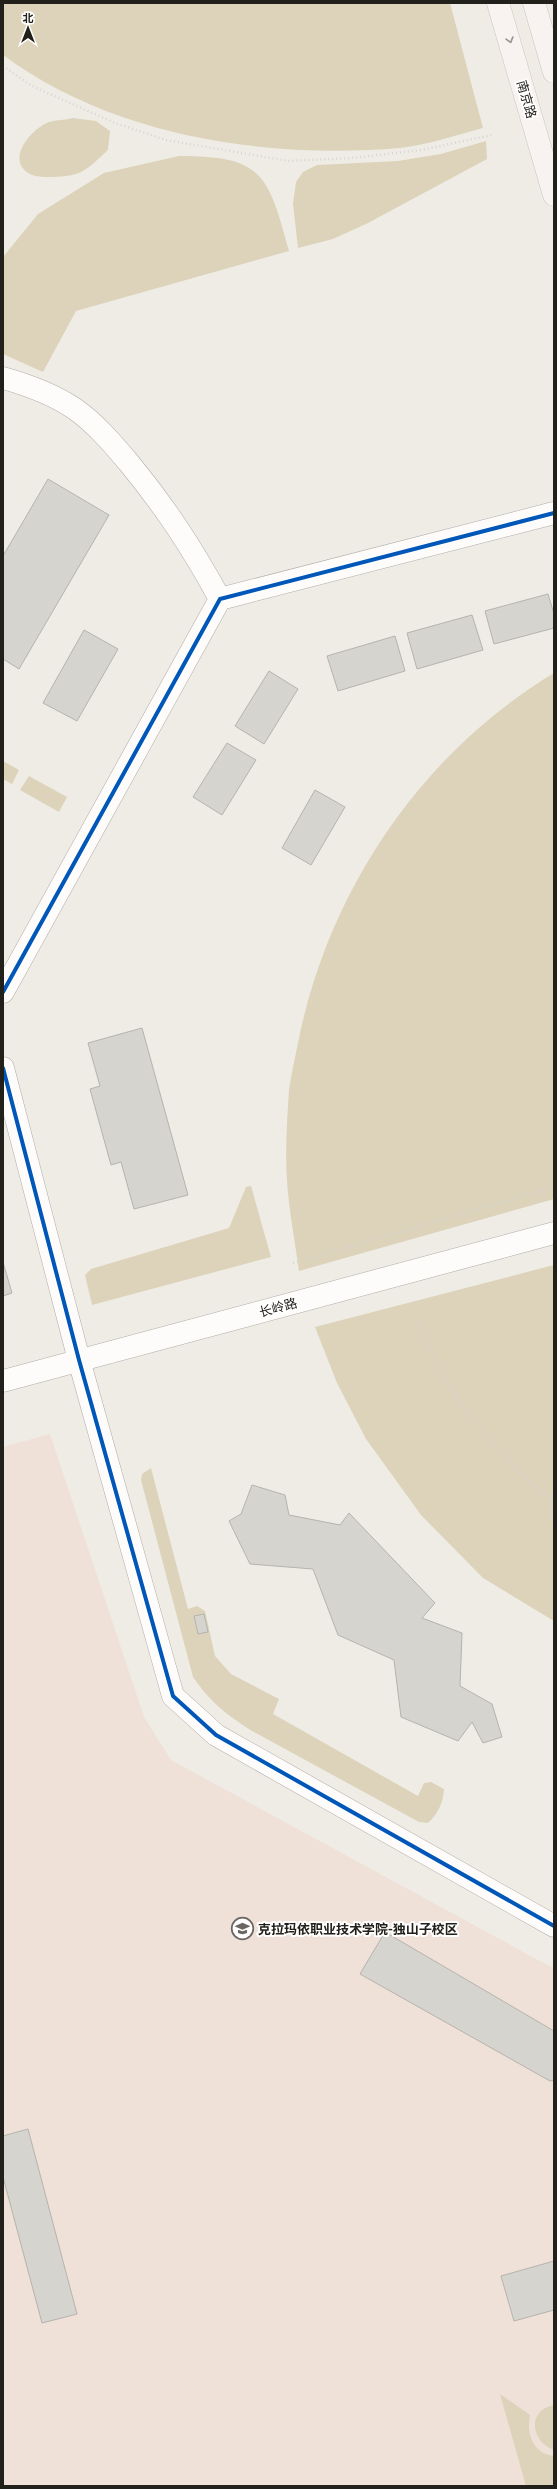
<svg xmlns="http://www.w3.org/2000/svg" width="557" height="2489" viewBox="0 0 557 2489" font-family="Karla,'Noto Sans SC',sans-serif">
<rect width="100%" height="100%" fill="#efece5"/>
<path fill="#efe0d8" d="M50,1434L144,1717L171,1760L549,1966L554,1967V2486H3V1447Z"/>
<path fill="#dcd3ba" d="M3,3H450L483,128C456,135 428,145 400,148C266,159 114,137 3,55Z
M73,118L96,121L110,131L108,150C99,158 87,171 76,174C66,177 39,179 30,174C4,160 32,128 49,122C56,120 65,120 73,118Z
M486,141L487,159L368,223L333,239L298,248L293,204L296,182L303,172L317,165L398,161L441,154Z
M179,156C264,156 268,175 289,251L76,311L43,372L3,354V257L38,214L104,173Z
M554,673V1199L299,1271C295,1241 289,1211 287,1181C285,1152 287,1120 289,1090C291,1075 295,1058 298,1043C328,891 421,753 554,673Z
M3,761L19,770L12,784L3,779Z
M29,776L67,797L59,812L20,790Z
M251,1186L271,1257L92,1305L85,1275L91,1269L229,1228L246,1187Z
M554,1265V1621L483,1578L421,1515L366,1439L337,1383L315,1327Z
M151,1468L188,1609L197,1606L205,1611L215,1656L231,1674L279,1699L273,1714L418,1796L424,1783L431,1782L444,1789C443,1803 438,1814 428,1823L419,1822L252,1731C228,1716 209,1701 193,1677L141,1480L142,1474Z
M500,2394L530,2415C526,2433 533,2454 554,2456V2486H526Z
M554,2405V2450C530,2441 527,2410 554,2405Z"/>
<path fill="#d6d4ce" stroke="#b5b3ad" d="M48,479L109,515L19,669L3,659V556Z
M548,594L554,614V628L494,644L485,611Z
M472,615L483,650L417,669L407,633Z
M84,630L118,649L77,721L43,703Z
M395,636L405,671L338,691L327,656Z
M269,671L298,689L264,744L235,726Z
M227,743L256,760L222,815L193,797Z
M315,790L345,807L311,865L282,848Z
M142,1028L188,1195L134,1209L121,1162L111,1165L90,1089L100,1086L88,1043Z
M3,1262L12,1293L3,1296Z
M252,1485L285,1495L289,1515L340,1525L349,1513L435,1603L422,1618L462,1633L460,1686L492,1704L502,1737L483,1743L472,1722L458,1741L401,1717L394,1660L338,1635L313,1569L250,1564L229,1521L241,1514Z
M204,1614L208,1632L198,1634L194,1616Z
M385,1932L554,2031V2080L550,2081L360,1974Z
M28,2129L77,2314L42,2323L3,2177V2136Z
M554,2261V2310L514,2321L501,2276Z"/>
<g fill="none" stroke-linecap="round" stroke-linejoin="round">
<defs>
<path id="minor" d="M3,378C28,385 53,394 75,409C95,423 113,444 129,463C166,508 192,548 220,599
M3,992L220,599L554,513
M3,1068L79,1360L173,1696L216,1735L554,1926
M3,1381L554,1233"/>
<path id="major" d="M498,3L554,195
M534,3L554,72"/>
</defs>
<use href="#minor" stroke="#afada7" stroke-width="23"/>
<use href="#major" stroke="#c9c7c3" stroke-width="23"/>
<path stroke="#d6d5d3" stroke-width="2.5" stroke-dasharray="1 3" stroke-linecap="butt" d="M3,66L32,86L115,123L166,140L288,161L352,158L421,150L492,135
M293,1263L554,1187
M417,1318C442,1393 494,1447 550,1501
M554,1487L549,1508L554,1527"/>
<use href="#minor" stroke="#fdfcfb" stroke-width="22"/>
<use href="#major" stroke="#f8f2f1" stroke-width="22"/>
<defs>
<path id="cycleway" d="M3,992L220,599L554,513
M3,1068L79,1360L173,1696L216,1735L554,1926"/>
</defs>
<use href="#cycleway" stroke="#fff" stroke-width="6"/>
<use href="#cycleway" stroke="#0057b8" stroke-width="4"/>
</g>
<defs><path id="oneway-chevron" d="M-2-3.5L2.5 0L-2 3.5" fill="none" stroke-width="1.6" stroke-linecap="round" stroke-linejoin="round"/></defs>
<use stroke="#989491" href="#oneway-chevron" transform="translate(510 40) rotate(74)"/>
<defs>
<symbol id="university-ring" viewBox="-11 -11 22 22"><circle r="9.5" fill="#fff" stroke="#6a6762" stroke-width="1.5"/><path d="M0-5L7-2L0 1L-7-2ZM-4 1L0 2.5L4 1V4Q0 6-4 4Z" fill="#6a6762"/></symbol>
</defs>
<g fill-rule="evenodd">
<use href="#university-ring" x="230" y="1916" width="25" height="25"/>
</g>
<g text-anchor="middle" stroke-width="4" stroke-linejoin="round" paint-order="stroke">
<g font-size="13" fill="#22201b" stroke="#fff">
<text transform="translate(527 99) rotate(74)" y="5">南京路</text>
<text transform="translate(278 1307) rotate(-15)" y="5">长岭路</text>
</g>
<g font-size="13" font-weight="bold" fill="#22201b" stroke="#fff" text-anchor="start">
<text x="258" y="1934">克拉玛依职业技术学院-独山子校区</text>
</g>
</g>
<rect width="557" height="2489" fill="none" stroke="#22201b" stroke-width="8"/>
<g transform="translate(28 28)" stroke="#ffffff" stroke-width="3" paint-order="stroke">
<path d="M0-3L7 15L0 10L-7 15Z" fill="#22201b"/>
<text y="-6" font-size="11" font-weight="bold" text-anchor="middle" fill="#22201b">北</text>
</g>
</svg>
